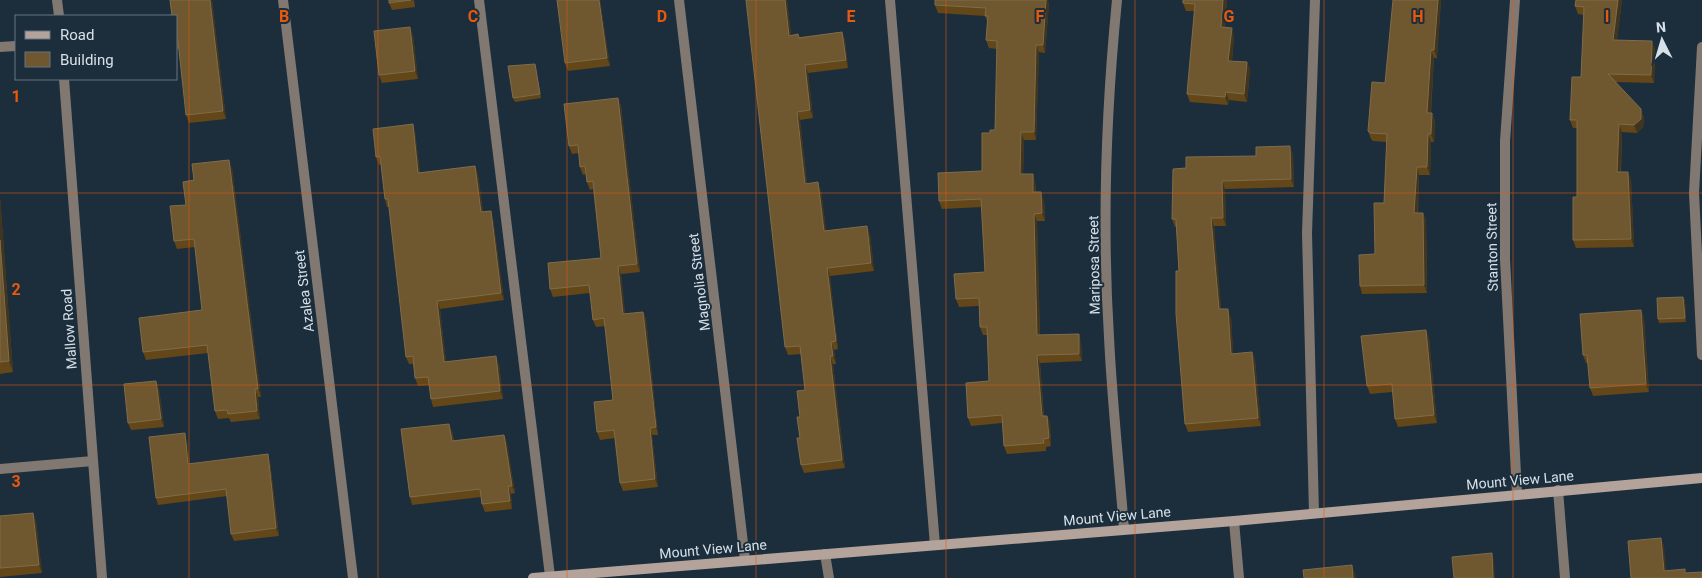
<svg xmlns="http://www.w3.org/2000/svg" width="1702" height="578" font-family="Roboto,sans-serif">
	<rect width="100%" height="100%" fill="#1c2e3c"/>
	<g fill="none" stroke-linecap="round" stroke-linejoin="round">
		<!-- lane -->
		<g stroke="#827872" stroke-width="10">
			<path d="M 479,0 L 550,576"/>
			<path d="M 890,0 L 935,545"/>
			<path d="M 1702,47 L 1694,193 L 1702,355"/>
			<path d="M 0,469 L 93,461"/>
			<path d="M 1314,513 L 1307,233 L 1315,0"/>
		</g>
		<!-- street -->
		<g stroke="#827872" stroke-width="10">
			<path d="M 57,0 L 59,16"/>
			<path d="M 283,0 L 353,578"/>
			<path d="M 679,0 L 745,560"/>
			<path d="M 1117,0 C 1106,111 1102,225 1109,337 C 1112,401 1119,465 1124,529"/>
			<path d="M 1515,0 L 1505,141 L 1505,259 L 1517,494"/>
			<path d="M 0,47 L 16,46"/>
			<path d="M 64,79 L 102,578"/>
			<path d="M 1558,490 L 1565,578"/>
			<path d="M 1234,521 L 1239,578"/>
			<path d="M 825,554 L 829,578"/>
		</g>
		<!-- secondary -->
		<path stroke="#b4a39b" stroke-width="10" d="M 533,578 L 1234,521 L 1702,478"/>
	</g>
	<!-- wall -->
	<g fill="#634719">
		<path d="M 170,0 L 212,0 L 226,119 L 189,123 L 186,115 L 179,49 L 176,50 L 176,16 Z"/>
		<path d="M 414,0 L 415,7 L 392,10 L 389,3 Z"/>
		<path d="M 600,0 L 610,66 L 568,71 L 565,63 Z"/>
		<path d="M 746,0 L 787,0 L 791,35 L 800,37 L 842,32 L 845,40 L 848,68 L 808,73 L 813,118 L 800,120 L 807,183 L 821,190 L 826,231 L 870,234 L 874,271 L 830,276 L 838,349 L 834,350 L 836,364 L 833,364 L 845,468 L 804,473 L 801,465 L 800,417 L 805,390 L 801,354 L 788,355 L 785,347 Z"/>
		<path d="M 1227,0 L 1225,27 L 1234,36 L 1232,61 L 1247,62 L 1250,70 L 1247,102 L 1229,100 L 1228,105 L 1190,102 L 1187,94 L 1195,11 L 1186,11 L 1183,3 Z"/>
		<path d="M 1441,0 L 1437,58 L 1434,58 L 1431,113 L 1432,113 L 1435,121 L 1434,142 L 1431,142 L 1430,175 L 1419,175 L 1418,213 L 1423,213 L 1426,221 L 1427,293 L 1362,294 L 1360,286 L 1375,254 L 1384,203 L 1387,142 L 1373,141 L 1371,139 L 1368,131 L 1385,83 Z"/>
		<path d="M 1576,0 L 1622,0 L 1617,40 L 1655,49 L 1654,83 L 1615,82 L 1644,117 L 1643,127 L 1637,133 L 1622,132 L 1621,172 L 1631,179 L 1634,247 L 1576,248 L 1573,240 L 1577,197 L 1577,128 L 1573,128 L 1570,120 L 1581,77 L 1584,15 L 1578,14 L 1575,6 Z"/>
		<path d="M 1049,3 L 1045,53 L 1039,52 L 1036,140 L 1024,140 L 1023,174 L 1033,174 L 1035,182 L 1036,192 L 1044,200 L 1045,221 L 1037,221 L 1040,335 L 1081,342 L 1082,361 L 1040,363 L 1044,416 L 1047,416 L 1050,423 L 1051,446 L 1046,447 L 1046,451 L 1007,454 L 1004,446 L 1002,423 L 971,426 L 968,418 L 989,381 L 987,335 L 983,335 L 980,327 L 979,306 L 959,307 L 956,299 L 985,272 L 982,207 L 942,209 L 939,201 L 982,171 L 990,133 L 995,130 L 997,49 L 989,48 L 986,40 L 987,21 L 985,16 L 938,13 L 935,5 Z"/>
		<path d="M 413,35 L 418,79 L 382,83 L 379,75 Z"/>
		<path d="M 536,68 L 541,98 L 515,102 L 513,98 Z"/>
		<path d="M 618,98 L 621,106 L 640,272 L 621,274 L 625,314 L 643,312 L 646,319 L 658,435 L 652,435 L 658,487 L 623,491 L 620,483 L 615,438 L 600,440 L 597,432 L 613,400 L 605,326 L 596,327 L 593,320 L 590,293 L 553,297 L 550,289 L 601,258 L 593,189 L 590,190 L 587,182 L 586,174 L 583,175 L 580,167 L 579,153 L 572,154 L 569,146 Z"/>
		<path d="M 415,132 L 420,173 L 475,166 L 478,174 L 483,212 L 493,219 L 504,300 L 440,309 L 446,362 L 499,364 L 503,399 L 433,407 L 431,399 L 429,385 L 418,386 L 415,378 L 413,364 L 409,364 L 406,357 L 389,207 L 387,207 L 385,199 L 381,164 L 379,165 L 376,157 Z"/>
		<path d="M 1293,154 L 1294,187 L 1225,189 L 1226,226 L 1214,226 L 1221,309 L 1231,317 L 1233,354 L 1252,352 L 1255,360 L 1261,426 L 1188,432 L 1185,424 L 1179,271 L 1176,227 L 1175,227 L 1172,219 L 1186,168 L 1256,156 Z"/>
		<path d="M 232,168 L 261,397 L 258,397 L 260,419 L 231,422 L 229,418 L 218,419 L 215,411 L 208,353 L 146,360 L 143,352 L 202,310 L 195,247 L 177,249 L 174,241 L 194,180 Z"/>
		<path d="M 0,197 L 13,372 L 0,374 Z"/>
		<path d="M 1683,297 L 1685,301 L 1686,322 L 1659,323 L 1658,319 Z"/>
		<path d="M 1641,310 L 1644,318 L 1649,392 L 1593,396 L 1590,388 L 1588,363 L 1586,363 L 1583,355 Z"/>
		<path d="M 1429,338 L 1437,423 L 1398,427 L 1395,419 L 1392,392 L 1370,394 L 1367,386 Z"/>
		<path d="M 156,381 L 159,389 L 164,427 L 131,430 L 128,423 Z"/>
		<path d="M 452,431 L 454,441 L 504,435 L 507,443 L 515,493 L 511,494 L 512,509 L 485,512 L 482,504 L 481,497 L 412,505 L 410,497 Z"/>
		<path d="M 187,441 L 190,463 L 270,462 L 279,536 L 234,541 L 231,534 L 227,496 L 158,505 L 156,498 Z"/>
		<path d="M 33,513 L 36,521 L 42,573 L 0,577 L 0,516 Z"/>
	</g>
	<!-- shaded-wall -->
	<g fill="#41361d">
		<path d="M 210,0 L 212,0 L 226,119 L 223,111 Z"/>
		<path d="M 599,0 L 600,0 L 610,66 L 607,58 Z"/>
		<path d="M 785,0 L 787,0 L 792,44 L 789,36 Z"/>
		<path d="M 1046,0 L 1048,0 L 1049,3 L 1045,53 L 1043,45 Z"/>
		<path d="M 1223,0 L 1227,0 L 1224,35 L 1221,27 Z"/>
		<path d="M 1438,0 L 1441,0 L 1437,58 L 1434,50 Z"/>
		<path d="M 1618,0 L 1622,0 L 1616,47 L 1613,40 Z"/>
		<path d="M 410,27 L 413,35 L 418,79 L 415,71 Z"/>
		<path d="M 1232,28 L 1234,36 L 1231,69 L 1228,61 Z"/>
		<path d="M 842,32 L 845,40 L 848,68 L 846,60 Z"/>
		<path d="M 1652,41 L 1655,49 L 1654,83 L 1651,75 Z"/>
		<path d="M 1036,45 L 1039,52 L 1036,140 L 1034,132 Z"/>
		<path d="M 1431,50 L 1434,58 L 1430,121 L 1427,113 Z"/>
		<path d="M 1247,62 L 1250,70 L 1247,102 L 1244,94 Z"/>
		<path d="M 805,65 L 808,73 L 813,118 L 810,110 Z"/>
		<path d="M 1226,92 L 1229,100 L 1228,105 L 1225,97 Z"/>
		<path d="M 618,98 L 621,106 L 640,272 L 637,264 Z"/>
		<path d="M 1641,109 L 1644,117 L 1643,127 L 1637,133 L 1634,125 Z"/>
		<path d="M 797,112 L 800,120 L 808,192 L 805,184 Z"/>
		<path d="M 1432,113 L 1435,121 L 1434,142 L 1431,134 Z"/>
		<path d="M 413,124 L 415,132 L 421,181 L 418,173 Z"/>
		<path d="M 1619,124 L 1622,132 L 1620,180 L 1617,172 Z"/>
		<path d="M 1021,132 L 1024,140 L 1023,182 L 1020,174 Z"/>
		<path d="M 1428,134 L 1431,142 L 1430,175 L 1427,167 Z"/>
		<path d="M 1290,146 L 1293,154 L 1294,187 L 1291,179 Z"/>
		<path d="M 229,160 L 232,168 L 261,397 L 258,389 Z"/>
		<path d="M 475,166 L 478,174 L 484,220 L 481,212 Z"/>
		<path d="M 1417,167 L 1419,175 L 1417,221 L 1414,213 Z"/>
		<path d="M 1628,172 L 1631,179 L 1634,247 L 1631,239 Z"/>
		<path d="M 1033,174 L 1035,182 L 1036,200 L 1033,192 Z"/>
		<path d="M 1222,181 L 1225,189 L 1226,226 L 1223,218 Z"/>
		<path d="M 818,182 L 821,190 L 827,239 L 824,231 Z"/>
		<path d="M 1041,192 L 1044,200 L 1045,221 L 1042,213 Z"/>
		<path d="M 0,197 L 13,372 L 9,361 L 0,240 Z"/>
		<path d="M 491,211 L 493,219 L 504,300 L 501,293 Z"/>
		<path d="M 1423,213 L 1426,221 L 1427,293 L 1424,285 Z"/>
		<path d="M 1034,214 L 1037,221 L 1040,343 L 1037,335 Z"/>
		<path d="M 1211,218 L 1214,226 L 1222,317 L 1219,309 Z"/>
		<path d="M 867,226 L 870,234 L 874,271 L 871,263 Z"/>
		<path d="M 618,266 L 621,274 L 626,322 L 623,314 Z"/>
		<path d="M 827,268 L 830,276 L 838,349 L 836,341 Z"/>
		<path d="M 1683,297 L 1685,301 L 1686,322 L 1685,318 Z"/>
		<path d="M 437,301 L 440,309 L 447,370 L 444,362 Z"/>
		<path d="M 1228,309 L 1231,317 L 1234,362 L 1231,354 Z"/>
		<path d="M 1641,310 L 1644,318 L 1649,392 L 1646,384 Z"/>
		<path d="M 643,312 L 646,319 L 658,435 L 656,427 Z"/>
		<path d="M 1426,330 L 1429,338 L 1437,423 L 1434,415 Z"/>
		<path d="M 1079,334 L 1081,342 L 1082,361 L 1079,354 Z"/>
		<path d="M 831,342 L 834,350 L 836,364 L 833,356 Z"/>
		<path d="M 1252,352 L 1255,360 L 1261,426 L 1258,418 Z"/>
		<path d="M 1037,355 L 1040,363 L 1044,423 L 1042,416 Z"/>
		<path d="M 496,356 L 499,364 L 503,399 L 500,391 Z"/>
		<path d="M 830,356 L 833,364 L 845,468 L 842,460 Z"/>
		<path d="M 156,381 L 159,389 L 164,427 L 161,419 Z"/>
		<path d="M 255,389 L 258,397 L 260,419 L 257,411 Z"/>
		<path d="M 1047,416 L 1050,423 L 1051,446 L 1049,438 Z"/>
		<path d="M 449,424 L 452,431 L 454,449 L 452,441 Z"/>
		<path d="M 650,428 L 652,435 L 658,487 L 655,479 Z"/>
		<path d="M 185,433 L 187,441 L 191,471 L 188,464 Z"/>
		<path d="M 504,435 L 507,443 L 515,493 L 512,486 Z"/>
		<path d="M 268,454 L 270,462 L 279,536 L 276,528 Z"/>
		<path d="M 508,486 L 511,494 L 512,509 L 510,501 Z"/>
		<path d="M 33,513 L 36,521 L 42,573 L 39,565 Z"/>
		<path d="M 1661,538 L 1664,546 L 1667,578 L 1664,571 Z"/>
		<path d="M 1492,553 L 1494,561 L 1495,578 L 1493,578 Z"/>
		<path d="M 1352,565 L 1355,573 L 1356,578 L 1353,578 Z"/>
	</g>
	<!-- building -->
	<g fill="#6f572f" stroke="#7f6c4c">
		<path d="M 170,0 L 210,0 L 223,111 L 186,115 L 178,41 L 176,41 L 176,16 L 172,16 Z"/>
		<path d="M 389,0 L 411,0 L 389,3 Z"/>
		<path d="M 557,0 L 599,0 L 607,58 L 565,63 Z"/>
		<path d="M 746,0 L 785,0 L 789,36 L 798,34 L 799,38 L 842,32 L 846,60 L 805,65 L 810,110 L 797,112 L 805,184 L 818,182 L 824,231 L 867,226 L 871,263 L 827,268 L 836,341 L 831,342 L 833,356 L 830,356 L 842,460 L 801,465 L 797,438 L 800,438 L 797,417 L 800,417 L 797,391 L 805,390 L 800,346 L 785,347 Z"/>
		<path d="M 935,0 L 1046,0 L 1043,45 L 1036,45 L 1034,132 L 1021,132 L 1020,174 L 1033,174 L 1033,192 L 1041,192 L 1042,213 L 1034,214 L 1037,335 L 1079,334 L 1079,354 L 1037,355 L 1042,416 L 1047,416 L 1049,438 L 1043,439 L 1044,443 L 1004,446 L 1002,415 L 968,418 L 966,383 L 989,381 L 987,327 L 980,327 L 979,298 L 956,299 L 954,274 L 985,272 L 981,199 L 939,201 L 938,173 L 982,171 L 982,133 L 990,133 L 990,130 L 995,130 L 997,41 L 986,40 L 988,16 L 985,16 L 986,8 L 935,5 Z"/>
		<path d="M 1183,0 L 1223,0 L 1221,27 L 1232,28 L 1228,61 L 1247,62 L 1244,94 L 1226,92 L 1225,97 L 1187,94 L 1195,4 L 1183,3 Z"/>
		<path d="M 1393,0 L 1438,0 L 1434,50 L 1431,50 L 1427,113 L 1432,113 L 1431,134 L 1428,134 L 1427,167 L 1417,167 L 1414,213 L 1423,213 L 1424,285 L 1360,286 L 1359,255 L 1375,254 L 1374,203 L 1384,203 L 1387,134 L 1370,133 L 1368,131 L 1372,82 L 1385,83 Z"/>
		<path d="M 1576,0 L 1618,0 L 1613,40 L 1652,41 L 1651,75 L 1608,74 L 1641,109 L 1641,119 L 1634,125 L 1619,124 L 1617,172 L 1628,172 L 1631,239 L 1573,240 L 1573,197 L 1577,197 L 1577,120 L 1570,120 L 1572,77 L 1581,77 L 1584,7 L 1575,6 Z"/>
		<path d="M 410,27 L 415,71 L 379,75 L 374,31 Z"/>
		<path d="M 535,64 L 540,94 L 513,98 L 508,66 Z"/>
		<path d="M 618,98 L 637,264 L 618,266 L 623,314 L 643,312 L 656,427 L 650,428 L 655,479 L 620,483 L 614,430 L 597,432 L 594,402 L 613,400 L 604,318 L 593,320 L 589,285 L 550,289 L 548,263 L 601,258 L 593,181 L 587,182 L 585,166 L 580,167 L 578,145 L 569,146 L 564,104 Z"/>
		<path d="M 413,124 L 418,173 L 475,166 L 481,212 L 491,211 L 501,293 L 437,301 L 444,362 L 496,356 L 500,391 L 431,399 L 428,377 L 415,378 L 413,356 L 406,357 L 388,199 L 385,199 L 380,156 L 376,157 L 373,129 Z"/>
		<path d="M 1290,146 L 1291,179 L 1222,181 L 1223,218 L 1211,218 L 1219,309 L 1228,309 L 1231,354 L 1252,352 L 1258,418 L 1185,424 L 1176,314 L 1176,271 L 1179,271 L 1176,219 L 1172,219 L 1173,169 L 1186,168 L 1186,157 L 1256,156 L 1256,147 Z"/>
		<path d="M 229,160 L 258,389 L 255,389 L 257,411 L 228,414 L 227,410 L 215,411 L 207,345 L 143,352 L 139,318 L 202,310 L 194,239 L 174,241 L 170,206 L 186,205 L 183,182 L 194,180 L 192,164 Z"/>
		<path d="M 0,240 L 9,361 L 0,362 Z"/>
		<path d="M 1683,297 L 1685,318 L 1658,319 L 1657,298 Z"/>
		<path d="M 1641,310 L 1646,384 L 1590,388 L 1587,355 L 1583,355 L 1580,314 Z"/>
		<path d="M 1426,330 L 1434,415 L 1395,419 L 1392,384 L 1367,386 L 1361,336 Z"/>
		<path d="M 156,381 L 161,419 L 128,423 L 124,384 Z"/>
		<path d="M 449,424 L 452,441 L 504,435 L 512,486 L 508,486 L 510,501 L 482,504 L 480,489 L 410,497 L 401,429 Z"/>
		<path d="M 185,433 L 188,464 L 268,454 L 276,528 L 231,534 L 226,489 L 156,498 L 149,437 Z"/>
		<path d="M 33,513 L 39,565 L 0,568 L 0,516 Z"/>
		<path d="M 1661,538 L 1664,571 L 1685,569 L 1685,573 L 1702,572 L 1702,578 L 1631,578 L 1628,541 Z"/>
		<path d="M 1492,553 L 1493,578 L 1454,578 L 1452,557 Z"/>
		<path d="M 1352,565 L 1353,578 L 1304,578 L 1303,570 Z"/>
	</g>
	<!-- grid -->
	<path fill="none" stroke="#e8590c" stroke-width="1" stroke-opacity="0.55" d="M 189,0 L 189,578M 378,0 L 378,578M 567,0 L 567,578M 756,0 L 756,578M 946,0 L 946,578M 1135,0 L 1135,578M 1324,0 L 1324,578M 1513,0 L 1513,578M 0,193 L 1702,193M 0,385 L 1702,385"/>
	<g text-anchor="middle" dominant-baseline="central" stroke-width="4" stroke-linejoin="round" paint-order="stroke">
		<!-- street labels -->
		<g font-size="14" fill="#d5e0e9" stroke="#1c2e3c">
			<text transform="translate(1492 247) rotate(-91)">Stanton Street</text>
			<text transform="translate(1094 265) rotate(-91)">Mariposa Street</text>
			<text transform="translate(699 282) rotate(-97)">Magnolia Street</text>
			<text transform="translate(304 291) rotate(-97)">Azalea Street</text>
			<text transform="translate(69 329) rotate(-94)">Mallow Road</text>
			<text transform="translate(1520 480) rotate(-5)">Mount View Lane</text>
			<text transform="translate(1117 516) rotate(-5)">Mount View Lane</text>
			<text transform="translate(713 549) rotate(-5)">Mount View Lane</text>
		</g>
	</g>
	<g font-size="16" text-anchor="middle" font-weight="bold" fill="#e8590c" stroke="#1c2e3c" stroke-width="4" stroke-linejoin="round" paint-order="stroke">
		<text x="284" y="22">B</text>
		<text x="473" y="22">C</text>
		<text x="662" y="22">D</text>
		<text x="851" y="22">E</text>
		<text x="1040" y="22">F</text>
		<text x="1229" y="22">G</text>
		<text x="1418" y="22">H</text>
		<text x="1607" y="22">I</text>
		<text x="16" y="102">1</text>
		<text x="16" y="295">2</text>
		<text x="16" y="487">3</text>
	</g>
	<!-- legend -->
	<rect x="15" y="15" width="162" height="65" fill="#1c2e3c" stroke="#667581"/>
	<rect x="25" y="31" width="25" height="8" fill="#b4a39b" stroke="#667581"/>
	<text x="60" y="40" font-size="15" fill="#d5e0e9">Road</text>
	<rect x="25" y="52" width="25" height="15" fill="#6f572f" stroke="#667581"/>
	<text x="60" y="65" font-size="15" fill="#d5e0e9">Building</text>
	<!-- north arrow -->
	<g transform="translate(1662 40) rotate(355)" stroke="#1c2e3c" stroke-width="4" paint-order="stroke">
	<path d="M0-4L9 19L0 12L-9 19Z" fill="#d5e0e9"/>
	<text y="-8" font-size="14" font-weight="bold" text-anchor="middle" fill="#d5e0e9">N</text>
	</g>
</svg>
